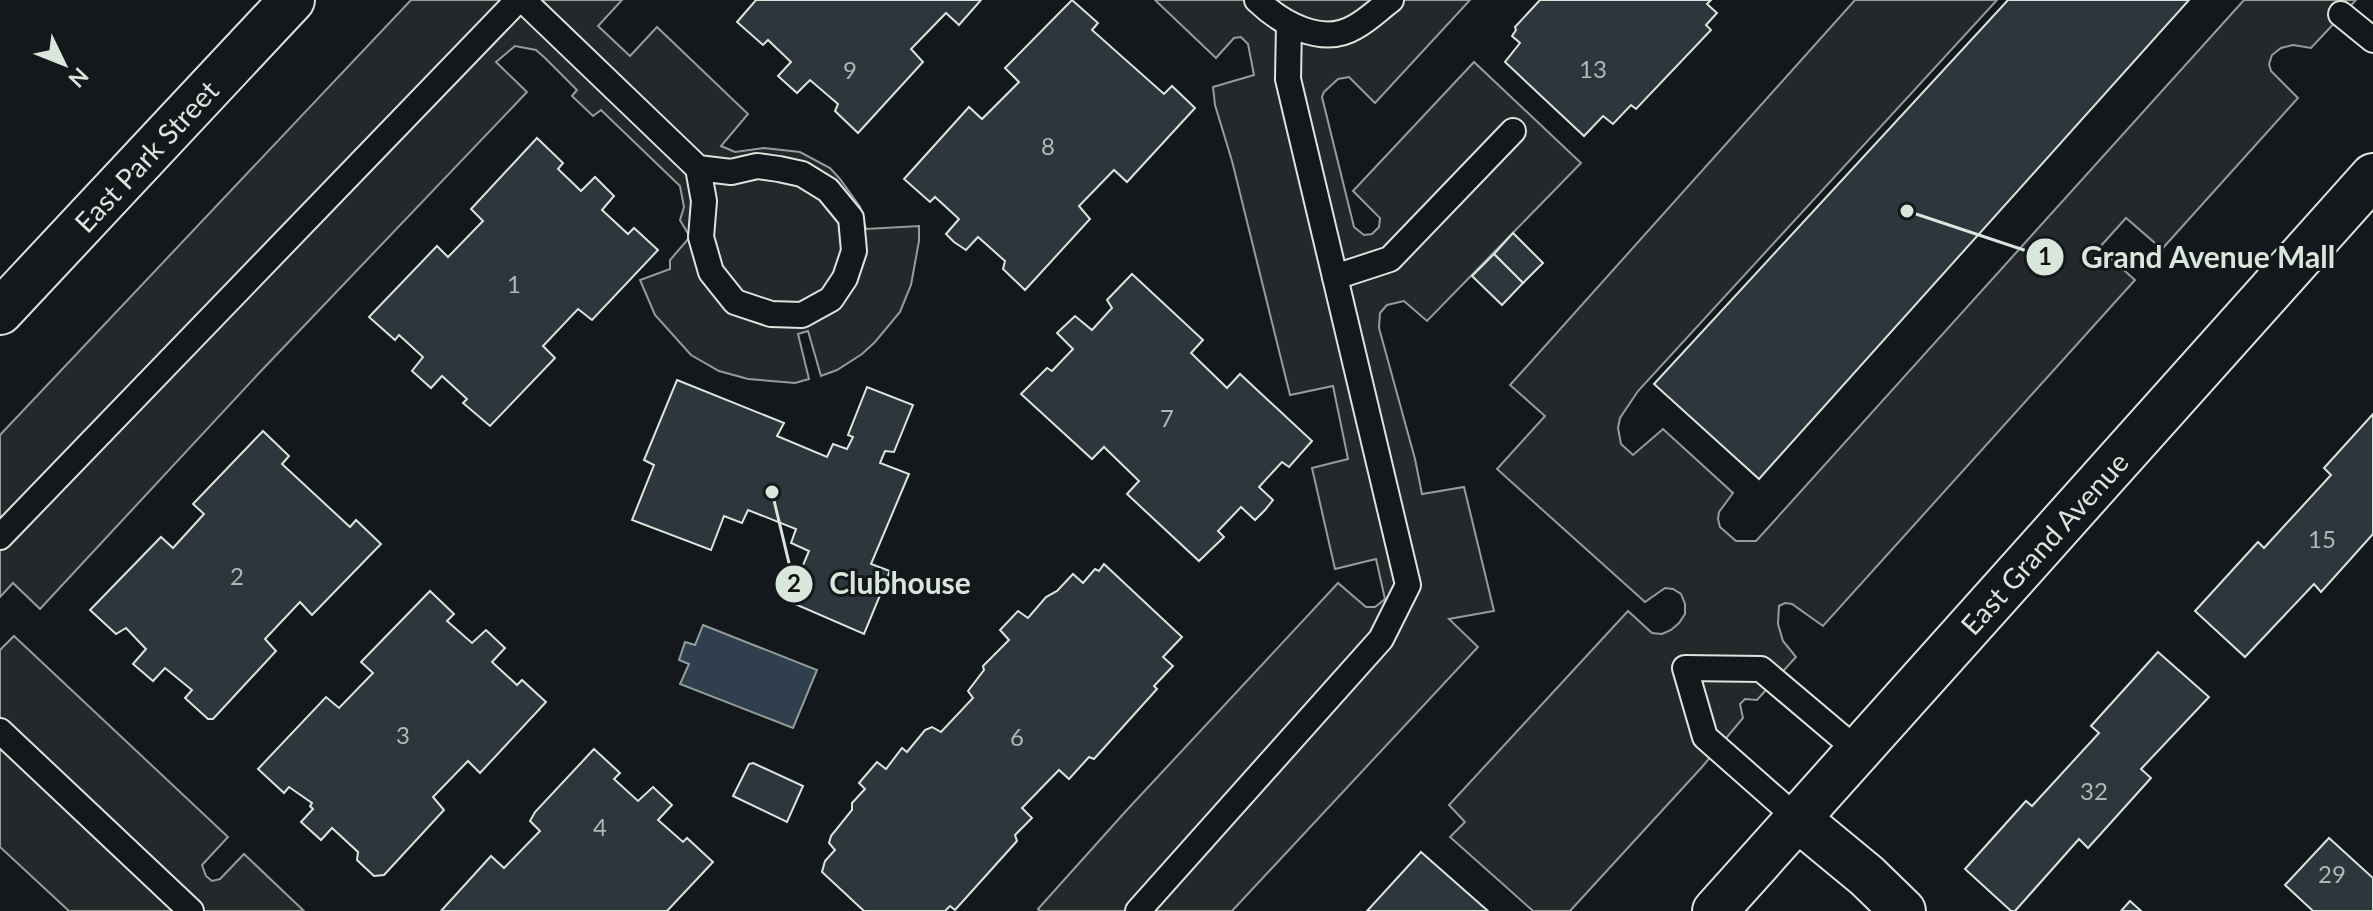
<svg xmlns="http://www.w3.org/2000/svg" width="2373" height="911" font-family="Lato,sans-serif">
	<rect width="100%" height="100%" fill="#14181c"/>
	<!-- parking -->
	<g fill="#24282b" stroke="#939e99" stroke-width="2">
		<path d="M 411,0 L 622,0 L 598,26 L 630,56 L 657,27 L 748,114 L 721,146 L 735,152 L 764,148 L 800,152 L 830,168 L 840,179 L 860,207 L 866,229 L 919,226 L 919,241 L 911,285 L 900,312 L 875,342 L 862,354 L 837,370 L 821,376 L 808,331 L 798,334 L 809,379 L 795,383 L 748,379 L 719,371 L 691,355 L 655,315 L 640,280 L 670,269 L 670,260 L 690,237 L 680,220 L 684,207 L 680,186 L 601,110 L 593,116 L 572,96 L 577,90 L 545,58 L 536,50 L 515,46 L 496,62 L 527,92 L 261,371 L 40,609 L 13,583 L 0,597 L 0,435 Z"/>
		<path d="M 1155,0 L 1470,0 L 1375,103 L 1349,77 L 1338,79 L 1324,92 L 1322,97 L 1354,227 L 1364,235 L 1372,234 L 1379,227 L 1380,218 L 1353,191 L 1474,62 L 1581,163 L 1427,321 L 1404,301 L 1387,305 L 1380,313 L 1379,328 L 1415,459 L 1422,494 L 1464,487 L 1494,611 L 1449,619 L 1478,647 L 1232,911 L 1040,911 L 1038,909 L 1125,812 L 1338,583 L 1366,607 L 1375,607 L 1385,599 L 1376,559 L 1335,569 L 1312,468 L 1348,459 L 1333,386 L 1290,395 L 1232,161 L 1215,105 L 1213,87 L 1254,75 L 1248,44 L 1241,37 L 1234,38 L 1216,58 Z"/>
		<path d="M 1855,0 L 1997,0 L 1638,391 L 1620,418 L 1618,428 L 1621,444 L 1633,455 L 1663,429 L 1733,493 L 1719,512 L 1718,519 L 1720,527 L 1736,541 L 1756,541 L 2244,0 L 2356,0 L 2311,48 L 2293,45 L 2281,48 L 2272,55 L 2269,64 L 2271,71 L 2298,98 L 2162,249 L 2126,218 L 2099,248 L 2135,280 L 1823,626 L 1792,604 L 1785,603 L 1779,606 L 1778,624 L 1783,641 L 1796,657 L 1757,700 L 1745,699 L 1740,704 L 1743,718 L 1702,767 L 1570,911 L 1533,911 L 1450,837 L 1465,822 L 1449,805 L 1628,611 L 1652,633 L 1662,634 L 1671,630 L 1679,623 L 1685,614 L 1685,604 L 1681,594 L 1673,589 L 1665,588 L 1645,602 L 1497,469 L 1545,416 L 1510,385 Z"/>
		<path d="M 14,636 L 228,837 L 202,865 L 206,876 L 212,881 L 220,879 L 244,854 L 304,911 L 69,911 L 0,847 L 0,650 Z"/>
	</g>
	<!-- water -->
	<path fill="#2f3f4d" stroke="#939e99" stroke-width="2" d="M 703,625 L 817,670 L 793,728 L 680,684 L 689,664 L 679,660 L 685,642 L 695,645 Z"/>
	<!-- building -->
	<g fill="#2c363c" stroke="#d8e6dc" stroke-width="2">
		<path d="M 756,0 L 981,0 L 959,25 L 946,13 L 911,49 L 923,62 L 858,133 L 835,111 L 838,104 L 810,80 L 797,93 L 778,76 L 791,62 L 768,40 L 763,45 L 737,22 Z"/>
		<path d="M 1072,0 L 1098,23 L 1092,30 L 1164,94 L 1172,86 L 1195,108 L 1127,182 L 1114,170 L 1079,206 L 1090,219 L 1025,290 L 1003,269 L 1005,261 L 978,237 L 966,250 L 954,242 L 946,234 L 959,219 L 935,197 L 930,202 L 904,179 L 969,107 L 982,119 L 1019,82 L 1005,68 Z"/>
		<path d="M 1540,0 L 1711,0 L 1707,4 L 1717,13 L 1706,25 L 1711,30 L 1636,109 L 1631,105 L 1613,124 L 1603,116 L 1584,136 L 1505,62 L 1520,43 L 1512,36 L 1516,30 L 1515,27 Z"/>
		<path d="M 2008,0 L 2189,0 L 1759,479 L 1654,384 Z"/>
		<path d="M 537,138 L 563,163 L 558,169 L 581,191 L 595,177 L 614,196 L 602,210 L 628,234 L 634,228 L 658,250 L 592,320 L 578,309 L 543,346 L 555,358 L 490,426 L 463,403 L 467,399 L 442,376 L 431,388 L 412,371 L 423,357 L 399,335 L 395,340 L 369,317 L 437,246 L 448,257 L 483,221 L 471,209 Z"/>
		<path d="M 1513,233 L 1543,263 L 1523,283 L 1494,254 Z"/>
		<path d="M 1494,254 L 1523,283 L 1502,305 L 1472,276 Z"/>
		<path d="M 1132,274 L 1203,340 L 1191,353 L 1227,388 L 1240,374 L 1312,441 L 1289,467 L 1282,462 L 1259,487 L 1273,500 L 1265,510 L 1255,520 L 1241,507 L 1218,531 L 1224,537 L 1199,561 L 1127,494 L 1139,481 L 1104,447 L 1092,459 L 1021,394 L 1047,368 L 1052,371 L 1073,349 L 1057,333 L 1075,316 L 1092,330 L 1112,308 L 1107,300 Z"/>
		<path d="M 677,380 L 784,423 L 777,436 L 827,457 L 833,444 L 847,449 L 853,437 L 848,435 L 867,387 L 913,405 L 894,452 L 885,451 L 880,463 L 909,474 L 871,564 L 890,571 L 864,634 L 788,601 L 809,551 L 791,543 L 796,529 L 748,510 L 742,523 L 724,516 L 711,550 L 632,520 L 654,465 L 644,460 Z"/>
		<path d="M 2373,414 L 2373,534 L 2321,592 L 2314,584 L 2245,657 L 2195,611 L 2258,542 L 2264,548 L 2331,475 L 2324,468 Z"/>
		<path d="M 263,431 L 289,456 L 282,464 L 350,527 L 356,520 L 381,544 L 312,615 L 300,602 L 265,639 L 276,651 L 213,719 L 208,719 L 185,698 L 192,690 L 165,668 L 153,681 L 133,664 L 146,649 L 126,628 L 116,634 L 90,610 L 161,537 L 173,548 L 204,514 L 193,504 Z"/>
		<path d="M 1104,564 L 1182,637 L 1163,657 L 1173,666 L 1154,686 L 1157,689 L 1094,759 L 1089,757 L 1069,779 L 1059,770 L 1022,808 L 1032,818 L 1015,835 L 1017,841 L 955,910 L 950,906 L 945,911 L 864,911 L 822,872 L 825,861 L 835,850 L 829,843 L 831,836 L 852,810 L 852,803 L 865,789 L 859,783 L 877,762 L 886,769 L 902,748 L 907,752 L 925,730 L 932,727 L 941,732 L 973,698 L 968,691 L 984,670 L 983,666 L 1009,640 L 1000,630 L 1018,611 L 1028,618 L 1046,597 L 1057,591 L 1073,574 L 1083,583 L 1095,569 L 1099,571 Z"/>
		<path d="M 430,591 L 454,614 L 447,621 L 472,643 L 486,630 L 505,648 L 492,662 L 517,685 L 522,680 L 546,702 L 480,773 L 468,761 L 433,797 L 444,810 L 384,875 L 374,876 L 357,860 L 358,852 L 332,828 L 321,840 L 301,822 L 313,809 L 310,806 L 312,803 L 289,787 L 284,793 L 258,769 L 326,697 L 339,708 L 373,673 L 361,662 Z"/>
		<path d="M 2158,652 L 2209,697 L 2141,769 L 2151,778 L 2088,848 L 2079,839 L 2015,911 L 2011,911 L 1965,869 L 2026,801 L 2032,806 L 2099,733 L 2091,726 Z"/>
		<path d="M 594,749 L 620,773 L 614,779 L 638,801 L 653,787 L 672,805 L 658,820 L 683,842 L 687,838 L 713,862 L 667,911 L 441,911 L 491,856 L 504,868 L 540,831 L 530,821 L 535,812 Z"/>
		<path d="M 753,763 L 803,786 L 787,822 L 733,796 L 749,764 Z"/>
		<path d="M 2329,838 L 2373,878 L 2373,911 L 2313,911 L 2285,885 Z"/>
		<path d="M 1421,852 L 1488,911 L 1367,911 Z"/>
		<path d="M 2130,901 L 2141,911 L 2121,911 Z"/>
	</g>
	<g fill="none" stroke-linecap="round" stroke-linejoin="round">
		<!-- service casing -->
		<g stroke="#d8e6dc" stroke-width="28">
			<g id="service">
				<path d="M 523,0 L 698,168 L 704,201 L 701,237 L 711,272 L 735,302 L 771,314 L 802,315 L 831,299 L 845,278 L 854,251 L 851,218 L 828,190 L 802,174 L 779,169 L 757,166 L 731,172 L 698,168"/>
				<path d="M 1257,0 C 1281,23 1322,47 1355,27 C 1368,20 1379,9 1391,0"/>
				<path d="M 2341,14 L 2373,40"/>
				<path d="M 1335,277 L 1390,259 L 1513,131"/>
				<path d="M 0,537 L 518,0"/>
				<path d="M 0,731 L 191,911"/>
				<path d="M 1798,819 L 1705,737 L 1685,668 L 1761,669 L 1858,751"/>
				<path d="M 1138,911 L 1381,639 L 1408,585 L 1288,79 L 1289,24"/>
			</g>
		</g>
		<!-- minor casing -->
		<g stroke="#d8e6dc" stroke-width="48">
			<g id="minor">
				<path d="M 0,312 L 292,0"/>
				<path d="M 1798,819 L 1867,876 L 1903,911"/>
			</g>
		</g>
		<!-- tertiary casing -->
		<g stroke="#d8e6dc" stroke-width="48">
			<path id="tertiary" d="M 1715,911 L 2373,176"/>
		</g>
		<!-- service -->
		<use href="#service" stroke="#14181c" stroke-width="24"/>
		<!-- minor -->
		<use href="#minor" stroke="#14181c" stroke-width="44"/>
		<!-- tertiary -->
		<use href="#tertiary" stroke="#14181c" stroke-width="44"/>
	</g>
	<g text-anchor="middle" dominant-baseline="central" stroke-width="6" stroke-linejoin="round" paint-order="stroke">
		<!-- number labels -->
		<g font-size="24" fill="#adbab4">
			<text x="1593" y="68">13</text>
			<text x="850" y="69">9</text>
			<text x="1048" y="145">8</text>
			<text x="514" y="283">1</text>
			<text x="1167" y="417">7</text>
			<text x="2322" y="538">15</text>
			<text x="237" y="575">2</text>
			<text x="403" y="734">3</text>
			<text x="1017" y="736">6</text>
			<text x="2094" y="790">32</text>
			<text x="600" y="826">4</text>
			<text x="2332" y="873">29</text>
		</g>
		<!-- street labels -->
		<g font-size="28" fill="#d8e6dc" stroke="#14181c">
			<text transform="translate(146 156) rotate(-47)">East Park Street</text>
			<text transform="translate(2044 543) rotate(-48)">East Grand Avenue</text>
		</g>
	</g>
	<!-- callouts -->
	<path fill="none" stroke="#d8e6dc" stroke-width="3" d="M1907 211L2045 257M772 492L794 584"/>
	<g fill="#d8e6dc" stroke="#14181c" stroke-width="3">
		<circle cx="1907" cy="211" r="8"/>
		<circle cx="772" cy="492" r="8"/>
		<circle cx="2045" cy="257" r="20"/>
		<circle cx="794" cy="584" r="20"/>
	</g>
	<g font-size="24" text-anchor="middle" font-weight="bold" fill="#111">
		<text x="2045" y="265">1</text>
		<text x="794" y="592">2</text>
	</g>
	<g font-size="30" text-anchor="middle" font-weight="bold" fill="#d8e6dc" stroke="#14181c" stroke-width="6" stroke-linejoin="round" paint-order="stroke">
		<text x="2208" y="268">Grand Avenue Mall</text>
		<text x="900" y="594">Clubhouse</text>
	</g>
	<!-- north arrow -->
	<g transform="translate(64 64) rotate(133)" stroke="#14181c" stroke-width="6" paint-order="stroke">
	<path d="M0-6L14 30L0 20L-14 30Z" fill="#d8e6dc"/>
	<text y="-12" font-size="22" font-weight="bold" text-anchor="middle" fill="#d8e6dc">N</text>
	</g>
</svg>
